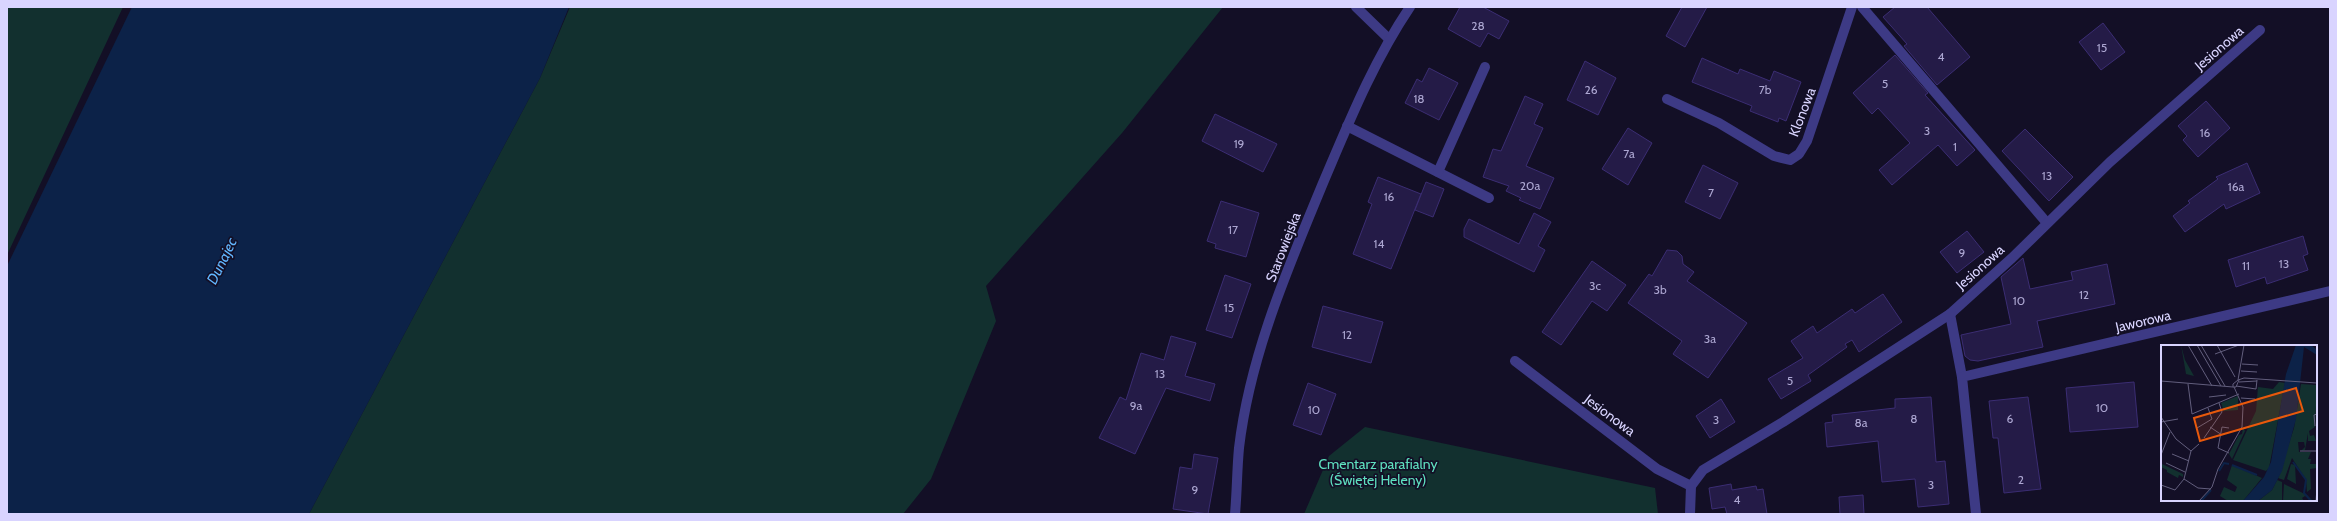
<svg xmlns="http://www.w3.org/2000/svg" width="2337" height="521" font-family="Cabin,sans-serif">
	<rect width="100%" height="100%" fill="#130f26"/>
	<!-- green -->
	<g fill="#12302f">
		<path d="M 7,7 L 123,7 L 7,255 Z"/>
		<path d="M 570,7 L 1223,7 L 1122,133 L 986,286 L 996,321 L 931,479 L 903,514 L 309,514 L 540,78 Z"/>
		<path d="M 1365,427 L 1655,488 L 1658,514 L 1304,514 L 1329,456 Z"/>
	</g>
	<!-- water -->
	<path fill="#0c2248" d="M 132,7 L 569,7 L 540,78 L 309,514 L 7,514 L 7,266 Z"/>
	<!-- building -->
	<g fill="#241b47" stroke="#3b2d73">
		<path d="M 1460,7 L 1483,7 L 1509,21 L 1499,39 L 1488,33 L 1480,47 L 1448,29 Z"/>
		<path d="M 1682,7 L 1707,7 L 1685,47 L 1666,36 Z"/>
		<path d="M 1895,7 L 1927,7 L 1970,57 L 1937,85 L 1904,46 L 1907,44 L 1883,17 Z"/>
		<path d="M 2103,23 L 2125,52 L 2101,70 L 2079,42 Z"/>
		<path d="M 1895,55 L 1928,93 L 1925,95 L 1975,150 L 1957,166 L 1938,145 L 1892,185 L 1879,170 L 1910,143 L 1878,108 L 1872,114 L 1853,93 Z"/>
		<path d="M 1702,58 L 1738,74 L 1740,69 L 1770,81 L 1774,71 L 1801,82 L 1786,121 L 1779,118 L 1778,122 L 1750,111 L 1752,106 L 1692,82 Z"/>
		<path d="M 1585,61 L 1616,78 L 1598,115 L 1567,100 Z"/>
		<path d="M 1429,68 L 1458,83 L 1439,120 L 1405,103 L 1417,79 L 1422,82 Z"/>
		<path d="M 1525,96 L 1543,104 L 1534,124 L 1543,128 L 1526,166 L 1554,178 L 1540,209 L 1519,200 L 1521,198 L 1506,191 L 1509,186 L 1483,177 L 1493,149 L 1501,151 Z"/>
		<path d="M 2206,101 L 2230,128 L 2198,157 L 2183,140 L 2187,136 L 2178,126 Z"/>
		<path d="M 1215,114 L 1277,144 L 1263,172 L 1202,141 Z"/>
		<path d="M 1628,128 L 1652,143 L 1628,185 L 1602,169 Z"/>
		<path d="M 2025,129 L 2073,177 L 2049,201 L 2002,151 Z"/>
		<path d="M 2247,163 L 2260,193 L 2226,209 L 2224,204 L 2185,232 L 2173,216 L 2190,203 L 2188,201 L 2218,179 L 2216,177 Z"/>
		<path d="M 1703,165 L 1738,183 L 1720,219 L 1685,202 Z"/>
		<path d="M 1378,177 L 1421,194 L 1391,269 L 1353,254 L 1372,204 L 1368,202 Z"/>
		<path d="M 1426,182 L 1444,189 L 1433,217 L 1415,210 Z"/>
		<path d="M 1221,201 L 1259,213 L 1246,257 L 1215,248 L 1216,244 L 1207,241 Z"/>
		<path d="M 1534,213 L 1551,222 L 1538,246 L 1545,250 L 1534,272 L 1464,237 L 1464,229 L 1469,219 L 1519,244 Z"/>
		<path d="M 1967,231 L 1984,252 L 1957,273 L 1940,252 Z"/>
		<path d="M 2303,236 L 2308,254 L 2303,256 L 2308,270 L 2267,284 L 2265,277 L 2236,287 L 2228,260 Z"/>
		<path d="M 1667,250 L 1677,251 L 1682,256 L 1683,264 L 1694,272 L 1687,281 L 1747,323 L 1708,378 L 1673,354 L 1682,341 L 1628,303 L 1649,274 L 1652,276 Z"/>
		<path d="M 2023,258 L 2030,289 L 2073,280 L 2071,272 L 2107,264 L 2115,304 L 2037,321 L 2043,347 L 1978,361 L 1970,360 L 1965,356 L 1961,335 L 2011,324 L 2001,277 Z"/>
		<path d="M 1592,261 L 1626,285 L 1607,311 L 1592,301 L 1561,345 L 1542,332 Z"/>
		<path d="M 1225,275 L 1251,284 L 1232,338 L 1206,330 Z"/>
		<path d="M 1883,294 L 1902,322 L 1859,352 L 1852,340 L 1845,344 L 1847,347 L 1808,375 L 1811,381 L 1781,399 L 1768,379 L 1803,358 L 1791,341 L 1813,326 L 1817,333 L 1852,309 L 1855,313 Z"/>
		<path d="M 1323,306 L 1383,322 L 1371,363 L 1312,347 Z"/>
		<path d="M 1171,336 L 1196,343 L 1185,376 L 1215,384 L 1210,401 L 1166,388 L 1135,454 L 1099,438 L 1120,397 L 1126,400 L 1141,353 L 1164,360 Z"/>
		<path d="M 2134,382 L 2138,427 L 2070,432 L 2066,388 Z"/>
		<path d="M 1308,383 L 1336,394 L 1321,435 L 1293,425 Z"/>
		<path d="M 1931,397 L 1936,462 L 1945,461 L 1949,504 L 1918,507 L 1915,479 L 1882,482 L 1878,441 L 1827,447 L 1825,423 L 1833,422 L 1832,415 L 1895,408 L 1895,399 Z"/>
		<path d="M 2028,397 L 2041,489 L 2004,493 L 1998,438 L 1993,438 L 1989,401 Z"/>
		<path d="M 1721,399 L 1735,422 L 1710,438 L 1696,416 Z"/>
		<path d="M 1194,454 L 1218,458 L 1208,514 L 1173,509 L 1180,467 L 1192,469 Z"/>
		<path d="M 1731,484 L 1732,490 L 1756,486 L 1757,490 L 1763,489 L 1767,514 L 1727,514 L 1725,507 L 1712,509 L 1709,488 Z"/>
		<path d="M 1863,495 L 1864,514 L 1840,514 L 1839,497 Z"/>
	</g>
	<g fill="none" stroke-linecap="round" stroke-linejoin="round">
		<!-- minor -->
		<g stroke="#3d3a85" stroke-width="10">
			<path d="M 1356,7 L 1389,39"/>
			<path d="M 1862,7 L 2047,223"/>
			<path d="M 1667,99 L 1719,123 L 1774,156 L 1790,160 L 1799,154 L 1807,141 L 1852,7"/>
			<path d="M 1347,126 L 1489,198"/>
			<path d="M 1438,172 L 1485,67"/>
			<path d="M 1950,314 L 1962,377"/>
			<path d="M 1515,361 L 1657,469 L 1691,486"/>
			<path d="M 1235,514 C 1237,492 1237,469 1239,448 C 1250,355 1288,268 1323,183 C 1349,122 1373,62 1410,7"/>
			<path d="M 1690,514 L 1691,486 L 1703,470 L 1783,422 L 1950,314 L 2012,258 L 2110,162 L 2260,30"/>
			<path d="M 1976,514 L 1962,377 L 2330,291"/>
		</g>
	</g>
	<g text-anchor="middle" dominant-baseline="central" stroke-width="3.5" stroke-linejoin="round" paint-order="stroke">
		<!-- number labels -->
		<g font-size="12" fill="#aca6d1">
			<text x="1478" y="25">28</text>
			<text x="2102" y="47">15</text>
			<text x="1941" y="56">4</text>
			<text x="1885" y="83">5</text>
			<text x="1591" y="89">26</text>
			<text x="1765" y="89">7b</text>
			<text x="1419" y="98">18</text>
			<text x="1927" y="130">3</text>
			<text x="2205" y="132">16</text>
			<text x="1239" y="143">19</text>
			<text x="1955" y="146">1</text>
			<text x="1629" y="153">7a</text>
			<text x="2047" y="175">13</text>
			<text x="1530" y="185">20a</text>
			<text x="2236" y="186">16a</text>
			<text x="1711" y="192">7</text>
			<text x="1389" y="196">16</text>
			<text x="1233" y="229">17</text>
			<text x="1379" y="243">14</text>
			<text x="1962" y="252">9</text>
			<text x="2284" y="263">13</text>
			<text x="2246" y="265">11</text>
			<text x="1595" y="285">3c</text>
			<text x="1660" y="289">3b</text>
			<text x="2084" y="294">12</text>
			<text x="2019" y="300">10</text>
			<text x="1229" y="307">15</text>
			<text x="1347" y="334">12</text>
			<text x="1710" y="338">3a</text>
			<text x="1160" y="373">13</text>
			<text x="1790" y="380">5</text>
			<text x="1136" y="405">9a</text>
			<text x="2102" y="407">10</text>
			<text x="1314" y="409">10</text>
			<text x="1914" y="418">8</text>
			<text x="2010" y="418">6</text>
			<text x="1716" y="419">3</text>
			<text x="1861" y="422">8a</text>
			<text x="2021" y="479">2</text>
			<text x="1931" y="484">3</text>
			<text x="1195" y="489">9</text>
			<text x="1737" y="499">4</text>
		</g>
		<!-- street labels -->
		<g font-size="14" fill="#d9d4ff" stroke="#130f26">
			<text transform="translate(2219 48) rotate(-41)">Jesionowa</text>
			<text transform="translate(1802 112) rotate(-69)">Klonowa</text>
			<text transform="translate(1283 247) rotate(-69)">Starowiejska</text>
			<text transform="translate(1980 267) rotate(-42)">Jesionowa</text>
			<text transform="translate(2143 321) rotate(-13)">Jaworowa</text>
			<text transform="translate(1610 415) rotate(37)">Jesionowa</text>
		</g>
		<!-- park labels -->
		<g font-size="14" fill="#5fe0c0" stroke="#130f26">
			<text x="1378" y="464">Cmentarz parafialny<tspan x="1378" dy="16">(Świętej Heleny)</tspan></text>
		</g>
		<!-- water labels -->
		<g font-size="15" font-style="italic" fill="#62b6ff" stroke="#130f26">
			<text transform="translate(222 261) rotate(-64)">Dunajec</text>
		</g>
	</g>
	<!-- overview -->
	<g transform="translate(2161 345)">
		<rect width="156" height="156" fill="#130f26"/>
		<path d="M 20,0 L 24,15 L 33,31 L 25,29 ZM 118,37 L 124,38 L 108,123 L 105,126 L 72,115 L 95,66 L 97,42 L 112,44 ZM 140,39 L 155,40 L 155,45 L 156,40 L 154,82 L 148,86 L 149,91 L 153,90 L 155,96 L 147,96 L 147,88 L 144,105 L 140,106 L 144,102 L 143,97 L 137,97 L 138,107 L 150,107 L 147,114 L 150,114 L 149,119 L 156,119 L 156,123 L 149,124 L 150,144 L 146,147 L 145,135 L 131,113 L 123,135 L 117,133 L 133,83 ZM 77,51 L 77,65 L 63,66 L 60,58 ZM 82,83 L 84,86 L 71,114 L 68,109 L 78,90 L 81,89 ZM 1,119 L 22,129 L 22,132 L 18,130 L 17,133 L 6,127 L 6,125 L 0,122 ZM 130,119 L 134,120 L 135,139 L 126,134 ZM 71,120 L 101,133 L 82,156 L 67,156 L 59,151 L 63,142 L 74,147 L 76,142 L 66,135 ZM 116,135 L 121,137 L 121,156 L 97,156 L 111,145 ZM 123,139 L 146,150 L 152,156 L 144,151 L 141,153 L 143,156 L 122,156 Z" fill="#12302f"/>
		<path d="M 135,0 L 150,0 L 156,5 L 156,10 L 143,2 L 135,74 L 121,126 L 111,145 L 97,156 L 82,156 L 103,132 L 110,117 L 125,29 Z" fill="#0c2248"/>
		<path fill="none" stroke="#0c2248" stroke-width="2" d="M 132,117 L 145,135 L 143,148 L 150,156M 71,120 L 96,130M 58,126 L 63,118 L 68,119M 40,156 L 50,145"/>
		<path fill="none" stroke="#625e7d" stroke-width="1" d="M 27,0 L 51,41M 36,0 L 60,41M 40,0 L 64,41M 56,0 L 74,32M 54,9 L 78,0M 81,19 L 97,20M 80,26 L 96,27M 77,35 L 83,0M 78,35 L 75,42 L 72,42 L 72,39 L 77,35 L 83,33 L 156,38M 0,36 L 72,42M 78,37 L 96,36M 27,39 L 31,69 L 78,49M 75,41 L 95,44 L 96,35M 48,52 L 65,50M 80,53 L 94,54M 0,72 L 15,94 L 30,106M 0,77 L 17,74M 154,81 L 153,70 L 156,69M 49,82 L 61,90M 36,83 L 51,74 L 47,63M 68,83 L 61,82 L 57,103 L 68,108M 43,93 L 61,67 L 58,58M 139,106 L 156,106M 11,109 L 28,116M 0,110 L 9,87M 5,118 L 24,127M 23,134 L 30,106 L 38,99M 0,140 L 14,145 L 23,134 L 37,143 L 50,144M 38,156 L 51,142 L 57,124 L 81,82 L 82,62 L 73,42M 155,156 L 156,143"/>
		<path fill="#e8590c" fill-opacity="0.15" stroke="#e8590c" stroke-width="2" d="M 135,43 L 142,66 L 39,96 L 33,73 Z"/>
		<rect width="156" height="156" fill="none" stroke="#d9d4ff" stroke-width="2"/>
	</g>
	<!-- border -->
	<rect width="2337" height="521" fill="none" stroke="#d9d4ff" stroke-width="16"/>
</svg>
